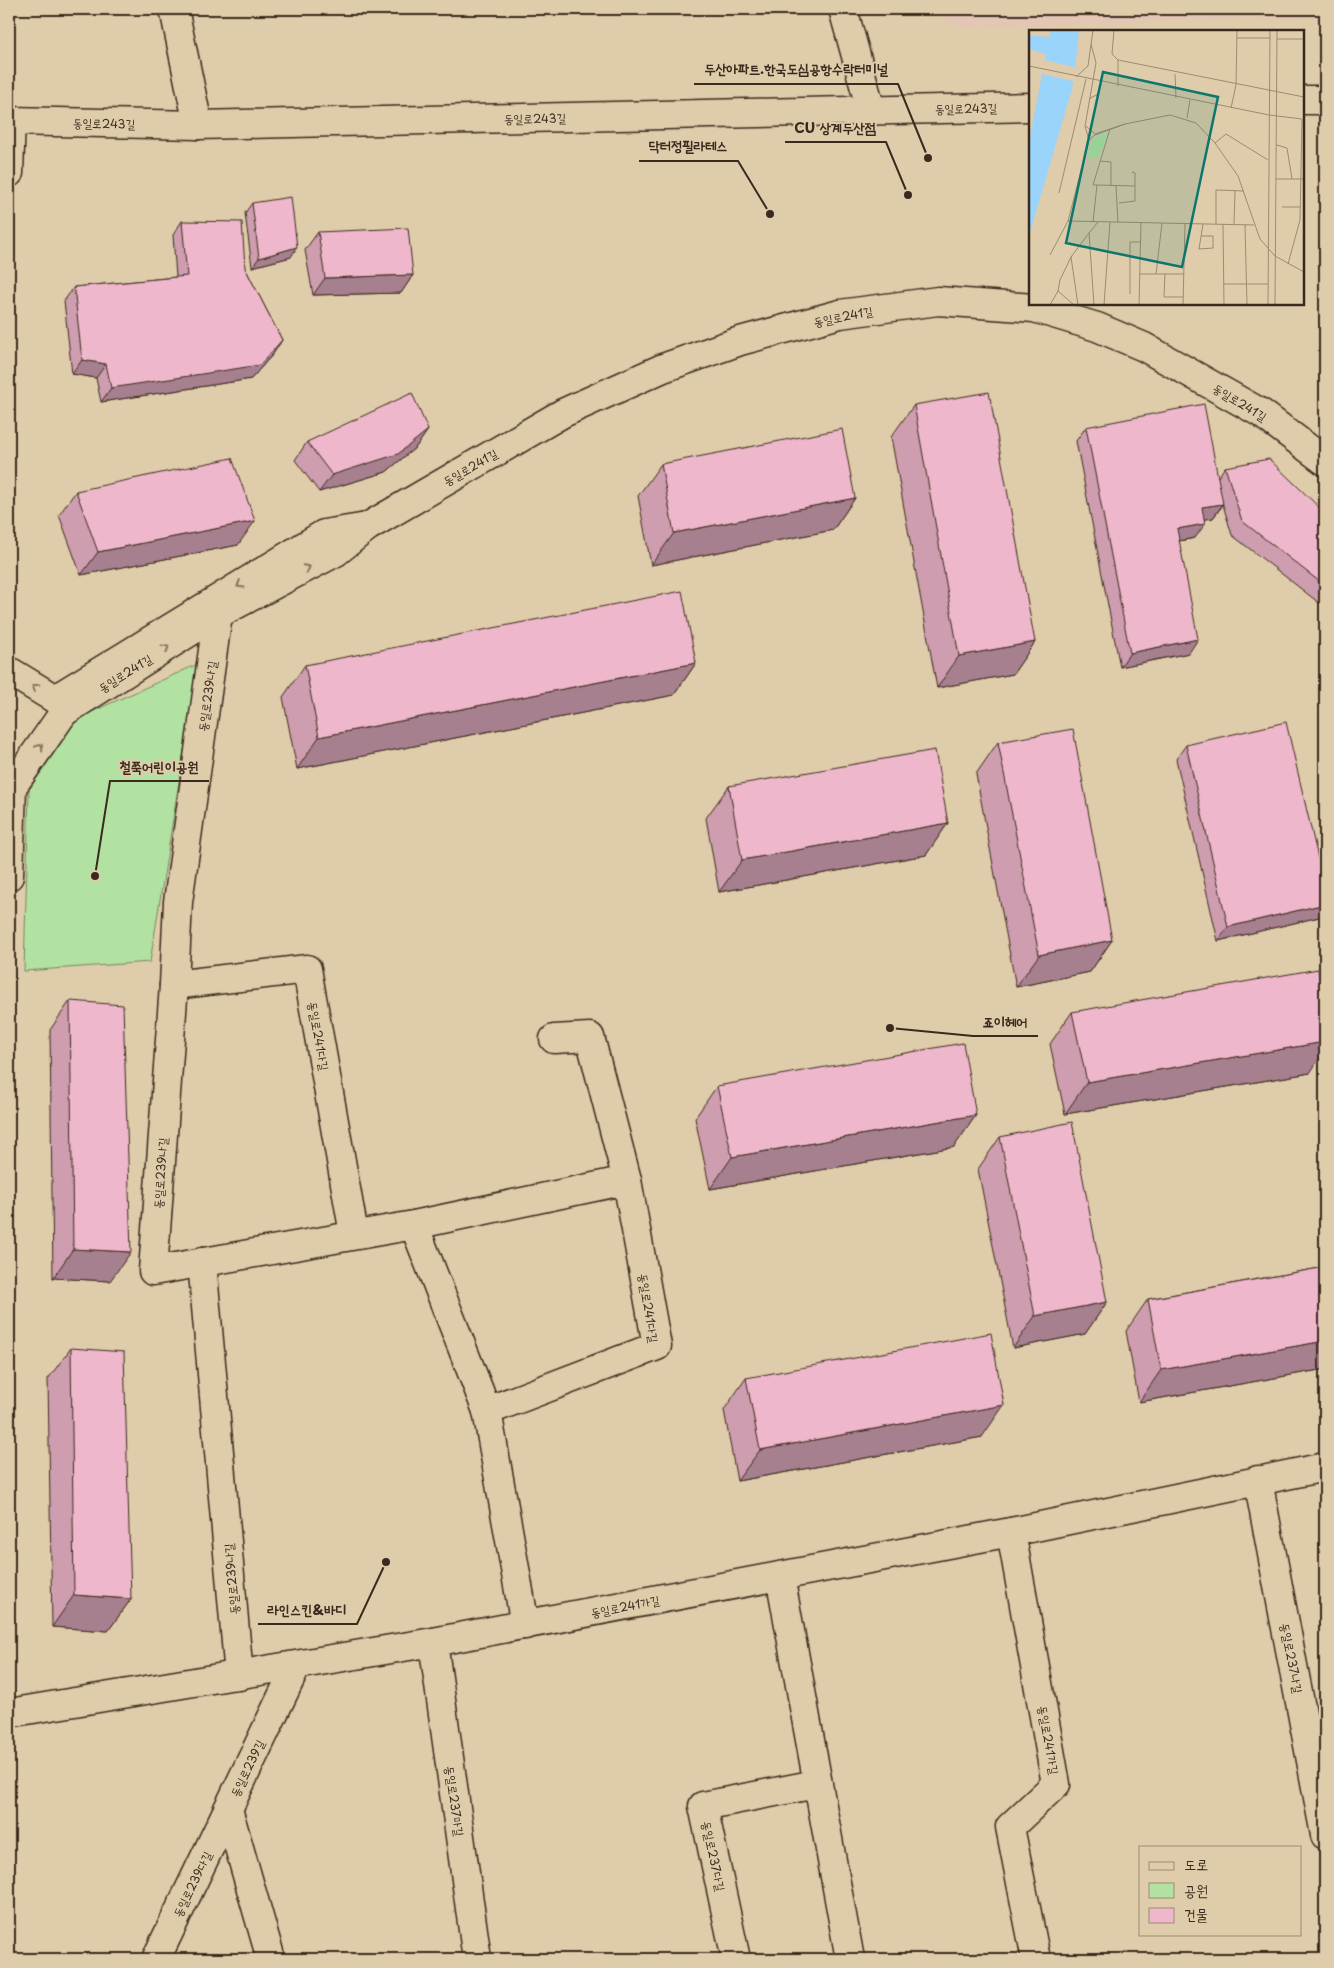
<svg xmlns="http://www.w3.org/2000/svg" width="1334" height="1968" font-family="'Playpen Sans','Poor Story',sans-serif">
	<rect width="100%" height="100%" fill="#deccaa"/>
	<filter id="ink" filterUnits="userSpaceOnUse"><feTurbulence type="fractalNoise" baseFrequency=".02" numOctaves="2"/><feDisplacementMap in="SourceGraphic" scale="10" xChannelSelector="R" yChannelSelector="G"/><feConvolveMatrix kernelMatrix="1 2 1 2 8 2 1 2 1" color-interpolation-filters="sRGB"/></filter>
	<g filter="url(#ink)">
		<!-- built -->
		<path fill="#e3c6b4" d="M 936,9 L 1325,9 L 1325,17 L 951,27 Z"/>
		<!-- green -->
		<path fill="#b1e2a2" stroke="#768660" d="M 198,664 L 150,962 L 24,971 L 29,790 L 78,718 Z"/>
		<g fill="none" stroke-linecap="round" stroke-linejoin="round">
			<!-- minor casing -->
			<g stroke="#3b2a1e" stroke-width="31">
				<g id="minor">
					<path d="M 174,9 L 198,125"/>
					<path d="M 843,9 L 871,110"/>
					<path d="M 367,527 L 563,413 L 663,368 L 740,341 L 840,314 L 938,301 L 1034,308 L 1097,327 L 1144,347 L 1261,413 L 1325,461"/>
					<path d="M 218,614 L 178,902 L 174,985 L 153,1271 L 414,1225 L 627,1180 L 590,1037 L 554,1039"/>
					<path d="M 9,671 L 55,699 L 324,534 L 367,527 L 336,552 L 218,614 L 64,712 L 12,787"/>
					<path d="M 174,985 L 307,969 L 354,1234"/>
					<path d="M 414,1225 L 487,1411 L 525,1625"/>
					<path d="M 202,1262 L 239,1676"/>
					<path d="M 487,1411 L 657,1346 L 627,1180"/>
					<path d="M 1258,1480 L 1325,1835"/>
					<path d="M 1011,1532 L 1056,1784 L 1010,1827 L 1036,1959"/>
					<path d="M 780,1576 L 850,1959"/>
					<path d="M 433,1642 L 477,1959"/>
					<path d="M 9,1713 L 433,1642 L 1011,1532 L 1325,1467"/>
					<path d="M 156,1959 L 228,1809"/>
					<path d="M 271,1959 L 228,1809 L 296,1667"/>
					<path d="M 736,1959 L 703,1806 L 816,1784"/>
				</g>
			</g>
			<!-- major casing -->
			<g stroke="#3b2a1e" stroke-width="31">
				<g id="major">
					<path d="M 1303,100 L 1325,100"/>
					<path d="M 9,121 L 198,125 L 1030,107"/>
				</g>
			</g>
			<!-- highway casing -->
			<g stroke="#3b2a1e" stroke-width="31">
				<g id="highway">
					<path d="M 9,173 L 11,121"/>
					<path d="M 9,776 L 12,787 L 9,876"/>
				</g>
			</g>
			<!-- minor -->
			<use href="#minor" stroke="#deccaa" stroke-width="28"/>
			<!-- major -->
			<use href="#major" stroke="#deccaa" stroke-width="28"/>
			<!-- highway -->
			<use href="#highway" stroke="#deccaa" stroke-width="28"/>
		</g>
		<!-- wall -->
		<g fill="#ce9daf" stroke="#3b2a1e">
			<path d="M 252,203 L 291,257 L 252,267 L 245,213 Z"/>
			<path d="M 182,221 L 245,268 L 282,340 L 273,354 L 251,379 L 101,402 L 96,378 L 72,374 L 64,301 L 74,287 L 176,277 L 173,235 Z"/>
			<path d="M 318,232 L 413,275 L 401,293 L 313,295 L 305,250 Z"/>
			<path d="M 914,405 L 1035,642 L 1013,674 L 937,688 L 891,437 Z"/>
			<path d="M 1086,427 L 1218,477 L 1225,467 L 1325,513 L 1325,602 L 1323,606 L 1232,535 L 1223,505 L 1213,518 L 1204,519 L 1195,538 L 1179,541 L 1189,653 L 1120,667 L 1076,441 Z"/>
			<path d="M 428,430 L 416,447 L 386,472 L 319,492 L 295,460 L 307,442 Z"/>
			<path d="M 661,464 L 855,498 L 833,530 L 651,565 L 638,496 Z"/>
			<path d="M 76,491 L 238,545 L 81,575 L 59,515 Z"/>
			<path d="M 696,663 L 674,695 L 297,769 L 283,697 L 305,665 Z"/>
			<path d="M 998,742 L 1112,940 L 1090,972 L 1016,987 L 976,774 Z"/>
			<path d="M 1186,745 L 1325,904 L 1325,908 L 1319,917 L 1218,941 L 1176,759 Z"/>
			<path d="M 729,786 L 948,823 L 926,855 L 719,892 L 706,818 Z"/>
			<path d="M 70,1001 L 110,1281 L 53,1278 L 50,1030 Z"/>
			<path d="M 1072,1012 L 1310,1073 L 1065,1114 L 1050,1044 Z"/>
			<path d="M 717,1086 L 976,1115 L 954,1147 L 710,1189 L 695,1118 Z"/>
			<path d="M 1000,1137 L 1107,1302 L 1085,1334 L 1013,1348 L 978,1169 Z"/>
			<path d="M 1325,1267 L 1325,1369 L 1139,1402 L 1126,1331 L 1148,1299 Z"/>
			<path d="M 71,1348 L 131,1599 L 108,1631 L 52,1627 L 48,1379 Z"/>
			<path d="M 746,1378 L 982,1437 L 737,1481 L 724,1410 Z"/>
		</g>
		<!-- shaded-wall -->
		<g fill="#a7808f" stroke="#3b2a1e">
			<path d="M 297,247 L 291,257 L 252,267 L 259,258 Z"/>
			<path d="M 413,275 L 401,293 L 313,295 L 325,278 Z"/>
			<path d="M 282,340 L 273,354 L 251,379 L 101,402 L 111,388 Z"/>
			<path d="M 82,360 L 106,364 L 96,378 L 72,374 Z"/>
			<path d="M 428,430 L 416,447 L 386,472 L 319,492 L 332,475 Z"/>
			<path d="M 855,498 L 833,530 L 651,565 L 674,533 Z"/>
			<path d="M 1223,504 L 1213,518 L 1192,521 L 1202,507 Z"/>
			<path d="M 255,521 L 238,545 L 81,575 L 98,552 Z"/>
			<path d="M 1205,524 L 1195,538 L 1167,543 L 1177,529 Z"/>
			<path d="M 1198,639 L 1189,653 L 1120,667 L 1130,653 Z"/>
			<path d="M 1035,642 L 1013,674 L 937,688 L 959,656 Z"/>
			<path d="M 696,663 L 674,695 L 297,769 L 319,737 Z"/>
			<path d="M 948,823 L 926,855 L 719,892 L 742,860 Z"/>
			<path d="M 1325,904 L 1325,908 L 1319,917 L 1218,941 L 1228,927 Z"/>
			<path d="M 1112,940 L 1090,972 L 1016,987 L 1039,955 Z"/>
			<path d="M 1325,1042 L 1325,1050 L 1310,1073 L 1065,1114 L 1087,1082 Z"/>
			<path d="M 976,1115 L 954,1147 L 710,1189 L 732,1157 Z"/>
			<path d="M 73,1249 L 131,1252 L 110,1281 L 53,1278 Z"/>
			<path d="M 1107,1302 L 1085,1334 L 1013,1348 L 1035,1316 Z"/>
			<path d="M 1325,1341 L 1325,1369 L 1139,1402 L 1161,1370 Z"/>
			<path d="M 1004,1405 L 982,1437 L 737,1481 L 760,1450 Z"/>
			<path d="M 74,1595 L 131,1599 L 108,1631 L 52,1627 Z"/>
		</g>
		<!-- building -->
		<g fill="#efb7cc" stroke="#3b2a1e">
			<path d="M 291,197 L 297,247 L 259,258 L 252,203 Z"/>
			<path d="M 182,221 L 242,222 L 245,268 L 282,340 L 260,365 L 111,388 L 106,364 L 82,360 L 74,287 L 187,276 Z"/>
			<path d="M 408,228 L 413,275 L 325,278 L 318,232 Z"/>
			<path d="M 989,392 L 1035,642 L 959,656 L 914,405 Z"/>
			<path d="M 412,393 L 428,430 L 398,454 L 332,475 L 307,442 Z"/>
			<path d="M 1204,404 L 1223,504 L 1202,507 L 1205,524 L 1177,529 L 1198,639 L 1130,653 L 1086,427 Z"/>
			<path d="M 842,429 L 855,498 L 674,533 L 661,464 Z"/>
			<path d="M 232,458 L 255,521 L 98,552 L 76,491 Z"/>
			<path d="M 1269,459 L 1325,513 L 1325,586 L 1242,521 L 1225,467 Z"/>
			<path d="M 682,591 L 696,663 L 319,737 L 305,665 Z"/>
			<path d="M 1286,722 L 1325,888 L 1325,904 L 1228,927 L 1186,745 Z"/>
			<path d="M 1073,729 L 1112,940 L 1039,955 L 998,742 Z"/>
			<path d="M 935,750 L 948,823 L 742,860 L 729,786 Z"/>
			<path d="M 1318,969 L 1325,1007 L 1325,1042 L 1087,1082 L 1072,1012 Z"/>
			<path d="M 70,1001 L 123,1005 L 131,1252 L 73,1249 Z"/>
			<path d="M 963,1043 L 976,1115 L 732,1157 L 717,1086 Z"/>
			<path d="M 1072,1122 L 1107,1302 L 1035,1316 L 1000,1137 Z"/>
			<path d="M 1325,1267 L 1325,1341 L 1161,1370 L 1148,1299 Z"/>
			<path d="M 991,1333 L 1004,1405 L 760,1450 L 746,1378 Z"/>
			<path d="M 71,1348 L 124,1352 L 131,1599 L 74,1595 Z"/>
		</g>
		<!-- one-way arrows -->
		<defs><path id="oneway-chevron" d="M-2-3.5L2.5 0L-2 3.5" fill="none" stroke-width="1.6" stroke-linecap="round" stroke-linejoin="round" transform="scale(1.25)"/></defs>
		<g stroke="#84735d">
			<use href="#oneway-chevron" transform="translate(307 568) rotate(-28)"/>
			<use href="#oneway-chevron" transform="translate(240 585) rotate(149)"/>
			<use href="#oneway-chevron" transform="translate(166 648) rotate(-32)"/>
			<use href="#oneway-chevron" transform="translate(35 687) rotate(-149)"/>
			<use href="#oneway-chevron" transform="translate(40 747) rotate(-56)"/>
		</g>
	</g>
	<g text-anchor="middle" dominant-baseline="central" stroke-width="4" stroke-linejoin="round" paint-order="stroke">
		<!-- street labels -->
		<g font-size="12" fill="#3b2a1e" stroke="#deccaa">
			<text transform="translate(966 108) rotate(-1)">동일로243길</text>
			<text transform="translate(535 118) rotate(-1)">동일로243길</text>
			<text transform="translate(104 123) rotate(1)">동일로243길</text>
			<text transform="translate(843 316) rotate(-11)">동일로241길</text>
			<text transform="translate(1240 402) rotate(31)">동일로241길</text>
			<text transform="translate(470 467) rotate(-30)">동일로241길</text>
			<text transform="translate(125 673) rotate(-32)">동일로241길</text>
			<text transform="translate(207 696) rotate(-82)">동일로239나길</text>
			<text transform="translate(319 1036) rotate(80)">동일로241다길</text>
			<text transform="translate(160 1173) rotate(-86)">동일로239나길</text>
			<text transform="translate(649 1308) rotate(81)">동일로241다길</text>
			<text transform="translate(231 1579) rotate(-95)">동일로239나길</text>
			<text transform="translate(625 1606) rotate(-11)">동일로241가길</text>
			<text transform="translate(1292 1658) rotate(79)">동일로237나길</text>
			<text transform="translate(1049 1740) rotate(80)">동일로241가길</text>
			<text transform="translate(247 1768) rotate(-64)">동일로239길</text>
			<text transform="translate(455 1801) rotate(82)">동일로237마길</text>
			<text transform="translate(714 1856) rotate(78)">동일로237다길</text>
			<text transform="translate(192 1884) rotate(-64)">동일로239다길</text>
		</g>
	</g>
	<!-- overview -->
	<g transform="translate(1029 30)">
		<rect width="275" height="275" fill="#deccaa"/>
		<path d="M 79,103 L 69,128 L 58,127 L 62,111 L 67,106 Z" fill="#b1e2a2"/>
		<path d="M 22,0 L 50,0 L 45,52 L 0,206 L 0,112 L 17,24 L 0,19 L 0,5 L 20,7 Z" fill="#9bd4fb"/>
		<path d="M 15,30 L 49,38 L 48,52 L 13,44 Z" fill="#deccaa"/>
		<path fill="none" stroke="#9d8b72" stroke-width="1" d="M 85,0 L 83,24 L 89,30 L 275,67M 208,8 L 241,8M 248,9 L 275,9M 89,30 L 89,56M 0,36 L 240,85M 146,44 L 147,68M 47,47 L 59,36 L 64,0M 60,69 L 69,64 L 72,53M 202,78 L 207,55 L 208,0M 240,85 L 273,89 L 271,190 L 259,234M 158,88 L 161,70M 96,94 L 141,85 L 167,93 L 186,113 L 209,146 L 231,209 L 246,226 L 275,242M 57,96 L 66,104 L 96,94 L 66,105 L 60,110M 186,113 L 197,104 L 239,130M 248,115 L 258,118 L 263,149M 71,131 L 82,132 L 82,156M 247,149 L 275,149M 68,155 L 64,155 L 81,99M 68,155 L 106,156 L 106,143 L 103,142M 87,156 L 89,193M 30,163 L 57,49M 90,173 L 106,171 L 106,156M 253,177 L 271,177M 39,191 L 225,195M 64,192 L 68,155M 187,194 L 187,160 L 215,161M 194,194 L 195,275M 205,194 L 206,161M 216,195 L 218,275M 172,206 L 184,206 L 184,218 L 170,219 L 174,194M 21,225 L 39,191 L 60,110 L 56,96 L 67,33 L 62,14M 42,227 L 49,275M 111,244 L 155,244M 127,244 L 133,193M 136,244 L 135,267 L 154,267M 194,254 L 239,254M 101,264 L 101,212 L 112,212M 21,275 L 29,261M 45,275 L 29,261 L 31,250 L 42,227 L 60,203M 65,275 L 60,203 L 69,192M 75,275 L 81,192M 110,275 L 112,193M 154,275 L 156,194M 239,275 L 241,0M 246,275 L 248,0"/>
		<path fill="#0f766e" fill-opacity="0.15" stroke="#0f766e" stroke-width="2.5" d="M 74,42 L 189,67 L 153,237 L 37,213 Z"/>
		<rect width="275" height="275" fill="none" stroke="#3b2a1e" stroke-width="2.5"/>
	</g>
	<!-- callouts -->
	<path fill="none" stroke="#3b2a1e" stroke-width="2" d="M928 158L898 84H694M908 195L886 142H785M770 214L738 161H639M95 876L110 781H209M890 1028L973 1036H1038M386 1562L357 1624H258"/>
	<g fill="#3b2a1e" stroke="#deccaa" stroke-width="2">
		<circle cx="928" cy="158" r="5"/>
		<circle cx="908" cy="195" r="5"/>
		<circle cx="770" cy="214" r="5"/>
		<circle cx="95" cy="876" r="5"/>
		<circle cx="890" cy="1028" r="5"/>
		<circle cx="386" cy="1562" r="5"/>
	</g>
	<g font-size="14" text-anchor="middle" font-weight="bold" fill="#3b2a1e" stroke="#deccaa" stroke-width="4" stroke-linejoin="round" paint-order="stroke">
		<text x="796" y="74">두산아파트.한국도심공항수락터미널</text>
		<text x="835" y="133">CU 상계두산점</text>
		<text x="688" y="151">닥터정필라테스</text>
		<text x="159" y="772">철쭉어린이공원</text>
		<text x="1005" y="1027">죠이헤어</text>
		<text x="307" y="1615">라인스킨&amp;바디</text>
	</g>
	<!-- margin -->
	<rect width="1334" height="1968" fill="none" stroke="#deccaa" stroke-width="30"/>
	<rect x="15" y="15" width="1304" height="1938" fill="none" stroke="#3b2a1e" stroke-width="2" filter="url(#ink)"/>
	<!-- legend -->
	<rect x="1139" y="1846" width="162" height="90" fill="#deccaa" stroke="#9d8b72"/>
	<rect x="1149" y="1862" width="25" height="8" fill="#deccaa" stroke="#9d8b72"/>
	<text x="1184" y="1870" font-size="15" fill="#3b2a1e">도로</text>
	<rect x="1149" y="1883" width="25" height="15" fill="#b1e2a2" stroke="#9d8b72"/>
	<text x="1184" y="1896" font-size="15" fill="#3b2a1e">공원</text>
	<rect x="1149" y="1908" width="25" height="15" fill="#efb7cc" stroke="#9d8b72"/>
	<text x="1184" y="1920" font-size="15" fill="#3b2a1e">건물</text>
</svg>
